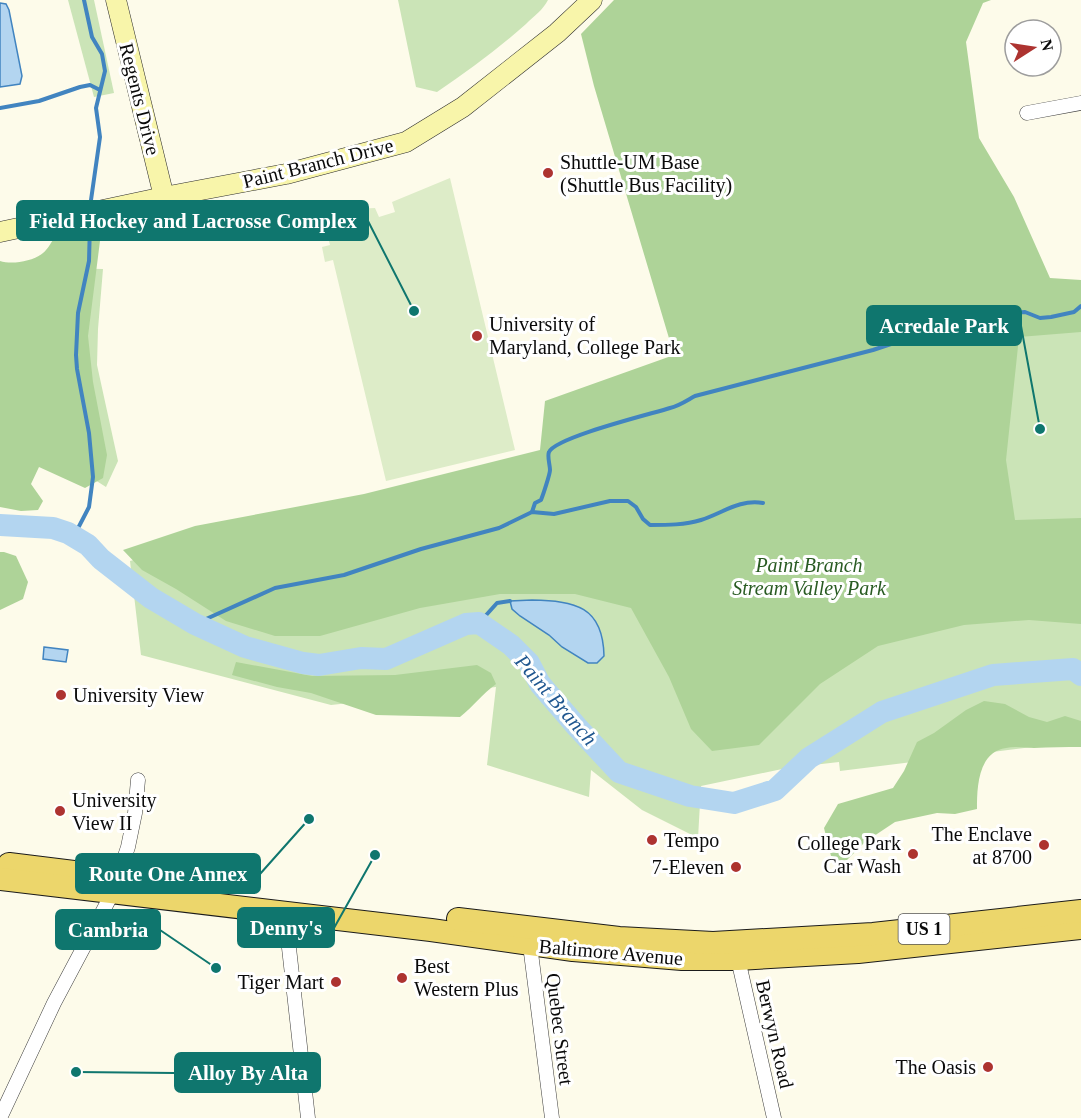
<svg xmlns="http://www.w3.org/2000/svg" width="1081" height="1118" font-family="Georgia,serif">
	<rect width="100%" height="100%" fill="#fdfbea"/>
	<!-- green -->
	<g fill="#cbe4b7">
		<path d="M 68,0 L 94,0 L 114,93 L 94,97 Z"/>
		<path d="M 398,0 L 548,0 C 543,10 534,16 526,24 C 498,49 468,71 437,92 L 416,87 Z"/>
		<path d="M 58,268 L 103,269 L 98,329 L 97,365 L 118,461 L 106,487 L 48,450 Z"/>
		<path d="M 1081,303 L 1081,741 L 840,771 L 839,762 L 787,768 L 701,786 L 698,838 L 642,810 L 591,770 L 589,797 L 487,765 L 496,687 L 331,705 L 141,655 L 130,561 L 246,529 L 422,488 Z"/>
	</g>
	<!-- forest -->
	<g fill="#aed398">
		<path d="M 614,0 L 991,0 L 983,3 L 966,42 L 979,138 L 1014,197 L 1050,278 L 1081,280 L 1081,332 L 1019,337 L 1006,460 L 1015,520 L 1081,518 L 1081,624 L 1029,620 L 964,625 L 878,646 L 820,684 L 759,745 L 712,751 L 691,729 L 669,677 L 631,608 L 575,594 L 500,594 L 420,608 L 320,636 L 275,636 L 226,621 L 176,589 L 142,570 L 123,550 L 195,526 L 364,494 L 540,450 L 545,401 L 674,355 L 594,86 L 581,34 Z"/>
		<path d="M 63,233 L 81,233 L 100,241 L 88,336 L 93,382 L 107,455 L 103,478 L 85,488 L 39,467 L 31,484 L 43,501 L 38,510 L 21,511 L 0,507 L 0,261 C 13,265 37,261 46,250 C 54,241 51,238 63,233 Z"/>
		<path d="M 0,552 L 4,552 L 16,556 L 28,582 L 23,599 L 0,610 Z"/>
		<path d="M 236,662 L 312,676 L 395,675 L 477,665 L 491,673 L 496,684 C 482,694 473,707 460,717 L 376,715 L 311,693 L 277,687 L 232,675 Z"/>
		<path d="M 984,701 L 1005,704 L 1029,717 L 1047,722 L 1065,716 L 1081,721 L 1081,747 C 1065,747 1050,747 1034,748 C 1025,748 1015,746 1006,748 C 978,752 977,787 977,809 L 955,814 L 937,813 L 895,822 L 865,842 L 844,863 L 832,860 L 824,828 L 838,804 L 893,788 L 904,771 L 917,742 L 934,733 L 966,710 Z"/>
	</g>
	<!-- pitch -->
	<path fill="#ddecc8" d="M 450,178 L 515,450 L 386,481 L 333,260 L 325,262 L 322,247 L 330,245 L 327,234 L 337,231 L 332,210 L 375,208 L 379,217 L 395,212 L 392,202 Z"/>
	<!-- water -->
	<g fill="#b3d5f0" stroke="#4184c0" stroke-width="1.5">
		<path d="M 0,3 L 6,4 L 9,10 L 22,76 L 20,84 L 0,87 Z"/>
		<path d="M 532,600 C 575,601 603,606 604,656 L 597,663 L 588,663 L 562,647 L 549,635 L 520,616 L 512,609 L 510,601 Z"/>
		<path d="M 44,647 L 68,650 L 66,662 L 43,659 Z"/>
	</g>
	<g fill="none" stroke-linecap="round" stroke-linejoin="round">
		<!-- stream -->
		<g stroke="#4184c0" stroke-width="4">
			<path d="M 84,0 L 92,37 L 102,54 L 105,71 L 96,108 L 100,137 L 91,200"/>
			<path d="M 0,108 L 39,101 L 80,87 L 90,85 L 100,90"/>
			<path d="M 532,512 L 535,503 L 541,500 C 543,495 550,474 550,470 C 550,465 547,456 549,452 C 556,437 651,414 670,408 C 679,406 686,401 695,396 L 873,350 L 969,318 L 983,312 L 990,318 L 998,311 L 1005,310 L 1014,313 L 1025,312 L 1040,318 L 1051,317 L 1074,312 L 1081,306"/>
			<path d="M 74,536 L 89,507 L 93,477 L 89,433 L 77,369 L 76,355 L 78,313 L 89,261 L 90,224"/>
			<path d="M 479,623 L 497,603 L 510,601"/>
			<path d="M 195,624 L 275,588 L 344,575 L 421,549 L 499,528 L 532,512 L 554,514 L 610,501 L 628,501 L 636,507 L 643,519 L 650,525 C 667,525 685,525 701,520 C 723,513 739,499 763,503"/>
		</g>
		<!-- river -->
		<path stroke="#b3d5f0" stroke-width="22" d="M 0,525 L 53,528 L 68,533 L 88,545 L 101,559 L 151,598 L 195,624 L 245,647 L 303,663 L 319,665 L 361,658 L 386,659 L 466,624 L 479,623 L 511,645 L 529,663 L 540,684 L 577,727 L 619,772 L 690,796 L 734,803 L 775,790 L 809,758 L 882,712 L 993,675 L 1073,669 L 1081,675"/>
		<!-- street casing -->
		<g stroke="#3d3d3d" stroke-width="15">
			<g id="street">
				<path d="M 1027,113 L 1081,103"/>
				<path d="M 285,912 L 308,1118"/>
				<path d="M 530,945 L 552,1118"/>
				<path d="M 738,959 L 774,1118"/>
				<path d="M 0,1118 L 54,1003 L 113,892 L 128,847 L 135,813 L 138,780"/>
			</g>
		</g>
		<!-- secondary casing -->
		<g stroke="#2c2c2c" stroke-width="21">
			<g id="secondary">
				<path d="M 116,0 L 164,197"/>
				<path d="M 0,232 L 164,197 L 286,174 L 406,142 L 463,107 L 557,33 L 592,0"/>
			</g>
		</g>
		<!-- primary casing -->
		<g stroke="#1b1b1b" stroke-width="24">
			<g id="primary">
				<path d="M 9,864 L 98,875"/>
				<path d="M 0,879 L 431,930 L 573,950 L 682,959 L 738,959 L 858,952 L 1081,928"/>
				<path d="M 458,919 L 619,938 L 713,943 L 873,934 L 1081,911"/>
			</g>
		</g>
		<!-- street -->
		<use href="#street" stroke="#fff" stroke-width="14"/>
		<!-- secondary -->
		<use href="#secondary" stroke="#f8f5aa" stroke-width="20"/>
		<!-- primary -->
		<use href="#primary" stroke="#ecd66b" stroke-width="22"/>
	</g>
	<!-- markers -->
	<g fill="#ad3330" stroke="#fff" stroke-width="2">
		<circle cx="548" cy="173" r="6"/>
		<circle cx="477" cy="336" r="6"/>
		<circle cx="61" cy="695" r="6"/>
		<circle cx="60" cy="811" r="6"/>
		<circle cx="652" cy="840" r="6"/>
		<circle cx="1044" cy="845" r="6"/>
		<circle cx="913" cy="854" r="6"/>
		<circle cx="736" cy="867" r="6"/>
		<circle cx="402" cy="978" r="6"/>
		<circle cx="336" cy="982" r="6"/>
		<circle cx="988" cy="1067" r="6"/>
	</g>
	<g text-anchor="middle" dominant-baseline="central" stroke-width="6" stroke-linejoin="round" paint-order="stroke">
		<!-- shield labels -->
		<rect fill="#fff" stroke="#545454" stroke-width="1.5" x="898.5" y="914" width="51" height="30" rx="4.5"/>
		<g font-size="18" font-weight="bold" fill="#0a0a0a">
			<text x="924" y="929">US 1</text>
		</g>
		<!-- street labels -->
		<g font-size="20" fill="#0a0a0a" stroke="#fff">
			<text transform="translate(140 99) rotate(76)">Regents Drive</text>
			<text transform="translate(318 163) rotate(-14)">Paint Branch Drive</text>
			<text transform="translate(611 952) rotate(5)">Baltimore Avenue</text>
			<text transform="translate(560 1029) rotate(83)">Quebec Street</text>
			<text transform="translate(775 1034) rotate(77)">Berwyn Road</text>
		</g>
		<!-- poi labels -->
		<g font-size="20" fill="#0a0a0a" stroke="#fff" text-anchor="start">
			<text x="560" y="162">Shuttle-UM Base<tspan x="560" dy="23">(Shuttle Bus Facility)</tspan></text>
			<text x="489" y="324">University of<tspan x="489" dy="23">Maryland, College Park</tspan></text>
			<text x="73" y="695">University View</text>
			<text x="72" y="800">University<tspan x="72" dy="23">View II</tspan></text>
			<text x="1032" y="834" text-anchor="end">The Enclave<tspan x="1032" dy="23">at 8700</tspan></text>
			<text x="664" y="840">Tempo</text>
			<text x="901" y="843" text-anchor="end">College Park<tspan x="901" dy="23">Car Wash</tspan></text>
			<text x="724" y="867" text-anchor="end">7-Eleven</text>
			<text x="414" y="966">Best<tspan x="414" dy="23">Western Plus</tspan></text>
			<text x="324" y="982" text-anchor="end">Tiger Mart</text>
			<text x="976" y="1067" text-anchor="end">The Oasis</text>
		</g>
		<!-- park labels -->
		<g font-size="20" font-style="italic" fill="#295b22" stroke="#fff">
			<text x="809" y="565">Paint Branch<tspan x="809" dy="23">Stream Valley Park</tspan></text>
		</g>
		<!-- water labels -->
		<g font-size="21" font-style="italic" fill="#205790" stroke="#fff">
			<text transform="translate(556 700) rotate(49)">Paint Branch</text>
		</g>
	</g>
	<!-- callouts -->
	<path fill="none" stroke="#0f766e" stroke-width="2" d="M414 311L368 221M1040 429L1021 326M309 819L260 874M375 855L334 928M216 968L160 930M76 1072L175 1073"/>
	<g fill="#0f766e" stroke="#fff" stroke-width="2">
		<circle cx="414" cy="311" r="6"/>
		<circle cx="1040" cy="429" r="6"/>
		<circle cx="309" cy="819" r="6"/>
		<circle cx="375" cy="855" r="6"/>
		<circle cx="216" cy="968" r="6"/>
		<circle cx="76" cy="1072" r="6"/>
	</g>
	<g fill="#0f766e" stroke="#0f766e" stroke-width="2">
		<rect x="17" y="201" width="351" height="39" rx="6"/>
		<rect x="867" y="306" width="154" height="39" rx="6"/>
		<rect x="76" y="854" width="184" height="39" rx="6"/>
		<rect x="238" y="908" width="96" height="39" rx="6"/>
		<rect x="56" y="910" width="104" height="39" rx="6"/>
		<rect x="175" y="1053" width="145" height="39" rx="6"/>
	</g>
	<g font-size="21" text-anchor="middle" font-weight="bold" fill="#fff">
		<text x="193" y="228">Field Hockey and Lacrosse Complex</text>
		<text x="944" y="333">Acredale Park</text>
		<text x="168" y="881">Route One Annex</text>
		<text x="286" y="935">Denny's</text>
		<text x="108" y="937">Cambria</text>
		<text x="248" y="1080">Alloy By Alta</text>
	</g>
	<!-- north arrow -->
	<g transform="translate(1033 48) rotate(78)"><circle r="28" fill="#ffffff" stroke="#9d9d9d" stroke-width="1.5"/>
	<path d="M0-4.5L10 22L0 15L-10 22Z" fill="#ad3330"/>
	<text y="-9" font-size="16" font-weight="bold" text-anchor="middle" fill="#0a0a0a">N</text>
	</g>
</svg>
